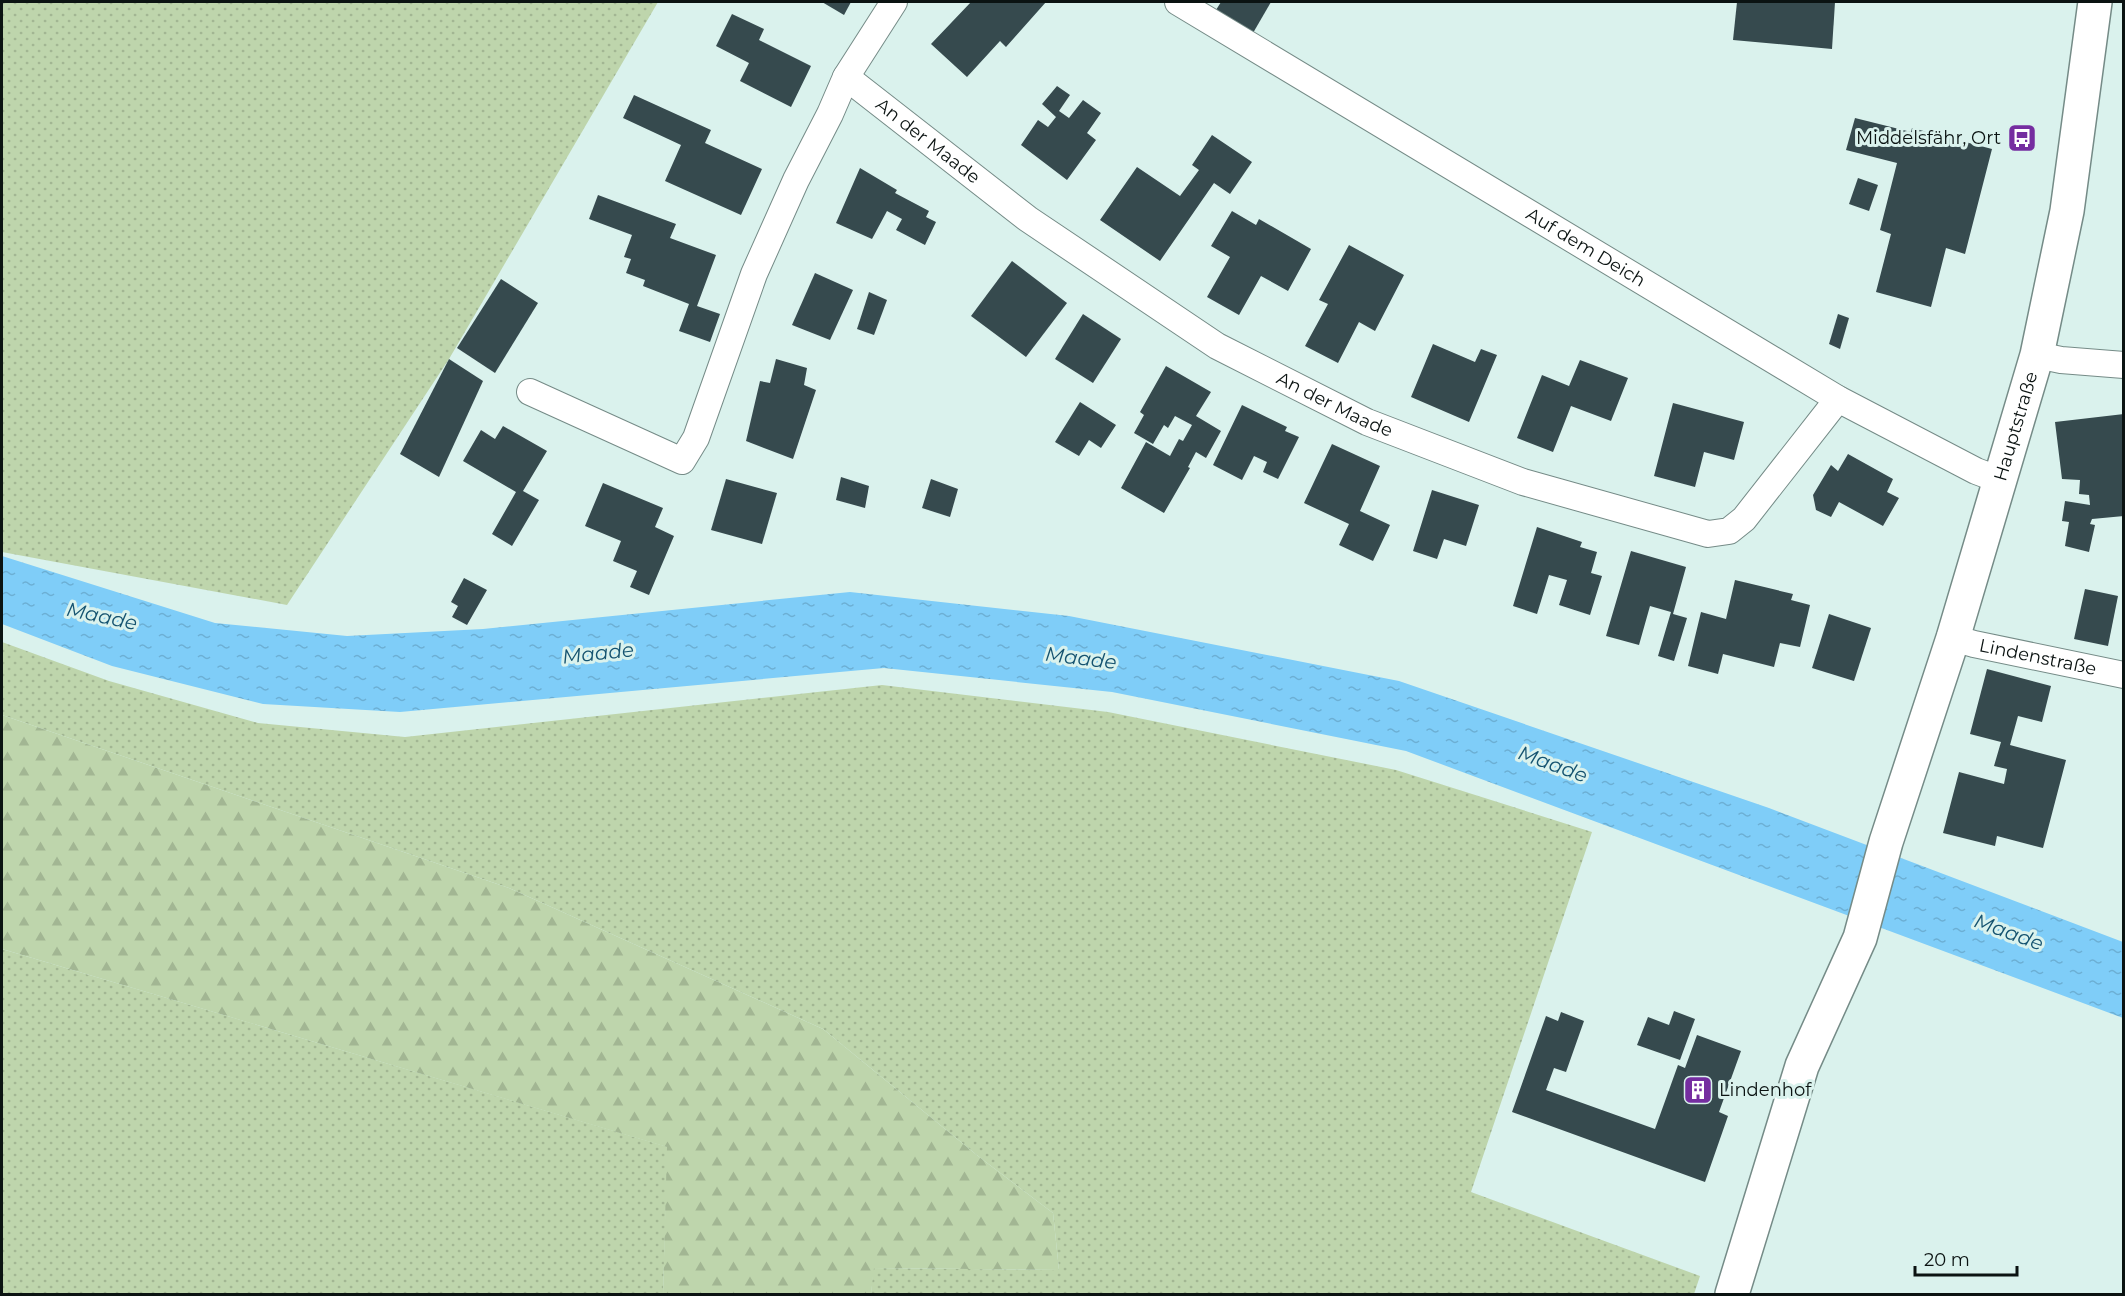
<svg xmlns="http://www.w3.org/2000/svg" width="2125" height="1296" font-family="Montserrat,sans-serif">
	<defs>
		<pattern id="grass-dots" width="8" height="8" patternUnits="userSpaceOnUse" patternTransform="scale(1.5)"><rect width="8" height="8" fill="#bed5ac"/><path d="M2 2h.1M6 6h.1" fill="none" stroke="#a2b693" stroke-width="1.8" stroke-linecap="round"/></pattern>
		<pattern id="forest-firs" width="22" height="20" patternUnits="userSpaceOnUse" patternTransform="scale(1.5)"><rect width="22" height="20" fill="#bed5ac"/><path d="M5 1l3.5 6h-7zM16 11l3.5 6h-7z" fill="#a2b693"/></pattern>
		<pattern id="water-ripples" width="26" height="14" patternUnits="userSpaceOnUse" patternTransform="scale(1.5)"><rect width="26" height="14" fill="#7fcdf8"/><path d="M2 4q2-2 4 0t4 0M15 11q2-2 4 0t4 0" fill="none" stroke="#6cafd4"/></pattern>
	</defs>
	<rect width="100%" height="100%" fill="#daf2ed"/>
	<!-- grass -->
	<g fill="url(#grass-dots)">
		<path d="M 2,2 L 658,2 L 449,359 L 287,605 L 2,552 Z"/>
		<path d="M 2,642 L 109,681 L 258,723 L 405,737 L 882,685 L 1108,712 L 1396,770 L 1592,832 L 1471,1192 L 1700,1276 L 1694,1294 L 871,1294 L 873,1268 L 1059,1270 L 1053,1213 L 978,1156 L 823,1029 L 509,888 L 2,715 Z"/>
		<path d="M 2,949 L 668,1147 L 663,1294 L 2,1294 Z"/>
	</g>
	<!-- forest -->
	<path fill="url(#forest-firs)" d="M 2,715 L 509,888 L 823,1029 L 978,1156 L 1053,1213 L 1059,1270 L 874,1268 L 871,1294 L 663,1294 L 667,1147 L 2,949 Z"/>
	<!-- water -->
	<path fill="url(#water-ripples)" d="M 2,556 L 215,623 L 347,636 L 483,629 L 850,592 L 1069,616 L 1399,681 L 1769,808 L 2123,942 L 2123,1018 L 1406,751 L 1112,692 L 884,668 L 400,712 L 263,704 L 112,666 L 2,624 Z"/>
	<!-- building -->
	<g fill="#364a4e">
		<path d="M 822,2 L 851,2 L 844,15 Z"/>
		<path d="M 971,2 L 1046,2 L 1006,47 L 1000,41 L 967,77 L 931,44 Z"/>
		<path d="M 1221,2 L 1271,2 L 1253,33 L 1216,10 Z"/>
		<path d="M 1737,2 L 1835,2 L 1832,49 L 1733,40 Z"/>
		<path d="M 732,14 L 764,29 L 759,40 L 811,66 L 791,107 L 740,81 L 749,63 L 716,46 Z"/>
		<path d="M 1057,86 L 1070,95 L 1059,111 L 1069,118 L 1083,100 L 1101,113 L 1087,133 L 1096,140 L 1067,180 L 1021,145 L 1038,120 L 1048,127 L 1056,117 L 1042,104 Z"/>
		<path d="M 634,95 L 711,130 L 705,143 L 762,169 L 741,215 L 665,181 L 681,145 L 623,118 Z"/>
		<path d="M 1855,118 L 1911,132 L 1912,128 L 1992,149 L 1965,254 L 1946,248 L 1931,307 L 1876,292 L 1891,234 L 1880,230 L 1897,163 L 1846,150 Z"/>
		<path d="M 1212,135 L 1252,162 L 1230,194 L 1214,183 L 1160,261 L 1100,220 L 1137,167 L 1180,196 L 1199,170 L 1192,165 Z"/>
		<path d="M 860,168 L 897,190 L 895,193 L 929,211 L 926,217 L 936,222 L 925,245 L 896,230 L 902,219 L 887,211 L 872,239 L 836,223 Z"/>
		<path d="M 1858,178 L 1878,185 L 1869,211 L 1849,204 Z"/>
		<path d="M 598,195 L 676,224 L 670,238 L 716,255 L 697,306 L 720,314 L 710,342 L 679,331 L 689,304 L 643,286 L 645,280 L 626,273 L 631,259 L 624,257 L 632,235 L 589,219 Z"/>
		<path d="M 1232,211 L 1256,225 L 1259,219 L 1311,249 L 1288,291 L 1261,276 L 1239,315 L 1207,297 L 1230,257 L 1211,246 Z"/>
		<path d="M 1349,245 L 1404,275 L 1375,331 L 1359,322 L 1338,363 L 1305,346 L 1328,304 L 1319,300 Z"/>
		<path d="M 1012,261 L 1067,303 L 1026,357 L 971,316 Z"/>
		<path d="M 815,273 L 853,290 L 830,340 L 792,325 Z"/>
		<path d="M 501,279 L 538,303 L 495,373 L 457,348 Z"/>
		<path d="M 869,292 L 887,300 L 874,335 L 857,329 Z"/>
		<path d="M 1083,314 L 1121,339 L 1093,383 L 1055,359 Z"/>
		<path d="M 1838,314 L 1849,318 L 1840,349 L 1829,344 Z"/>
		<path d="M 1433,344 L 1475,362 L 1481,349 L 1497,355 L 1469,422 L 1411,397 Z"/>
		<path d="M 449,359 L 483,381 L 439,477 L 400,454 Z"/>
		<path d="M 776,359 L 807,368 L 804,385 L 816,390 L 793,459 L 746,441 L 760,381 L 770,383 Z"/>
		<path d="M 1580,360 L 1628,378 L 1611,421 L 1571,406 L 1553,452 L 1517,438 L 1542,375 L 1569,386 Z"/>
		<path d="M 1166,366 L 1211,392 L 1196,416 L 1221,431 L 1206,458 L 1196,452 L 1188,467 L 1190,468 L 1164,513 L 1121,488 L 1146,442 L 1170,456 L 1179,439 L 1183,441 L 1192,425 L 1175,416 L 1168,428 L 1164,425 L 1153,444 L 1134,433 L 1144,415 L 1140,412 Z"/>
		<path d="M 1080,402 L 1116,425 L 1101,448 L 1089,440 L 1079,456 L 1055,442 Z"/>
		<path d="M 1673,403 L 1744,422 L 1734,460 L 1704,452 L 1695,487 L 1654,476 Z"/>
		<path d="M 1242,405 L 1287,427 L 1285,431 L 1299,437 L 1278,479 L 1263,472 L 1267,462 L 1254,456 L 1242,480 L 1213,465 Z"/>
		<path d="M 2124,414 L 2124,516 L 2092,519 L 2090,524 L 2095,525 L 2089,552 L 2065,546 L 2069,522 L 2062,521 L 2065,501 L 2090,505 L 2089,495 L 2079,494 L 2080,480 L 2062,479 L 2055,422 Z"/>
		<path d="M 503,426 L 547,451 L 523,491 L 539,500 L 512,546 L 492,534 L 516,492 L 463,461 L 481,430 L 495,439 Z"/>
		<path d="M 1332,444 L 1380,466 L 1360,511 L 1390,525 L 1373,561 L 1339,545 L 1349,524 L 1304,503 Z"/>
		<path d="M 1848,454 L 1893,479 L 1887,492 L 1899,498 L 1883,526 L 1839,502 L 1831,517 L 1816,510 L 1813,495 L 1831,465 L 1838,471 Z"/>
		<path d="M 841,477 L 869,486 L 865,508 L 836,500 Z"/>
		<path d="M 726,479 L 777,493 L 762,544 L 711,530 Z"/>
		<path d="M 931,479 L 958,489 L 950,517 L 922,508 Z"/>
		<path d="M 603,483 L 663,508 L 655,527 L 674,536 L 649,595 L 630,587 L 637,571 L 613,561 L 621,541 L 585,526 Z"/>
		<path d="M 1432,490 L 1479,505 L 1466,546 L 1444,539 L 1437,559 L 1413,551 Z"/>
		<path d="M 1537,527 L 1582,542 L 1580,547 L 1597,552 L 1591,573 L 1602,576 L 1590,615 L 1559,605 L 1567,580 L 1549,575 L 1537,614 L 1513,606 Z"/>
		<path d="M 1631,551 L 1686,567 L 1673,614 L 1687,618 L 1674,661 L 1658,656 L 1671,612 L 1650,606 L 1639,645 L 1606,636 Z"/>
		<path d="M 464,578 L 487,590 L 467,625 L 452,617 L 458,606 L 451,602 Z"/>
		<path d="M 1735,580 L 1793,594 L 1791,600 L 1810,605 L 1800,647 L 1780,643 L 1774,667 L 1723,654 L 1718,674 L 1688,666 L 1701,612 L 1726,619 Z"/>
		<path d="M 2085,589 L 2118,596 L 2108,646 L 2074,639 Z"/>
		<path d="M 1829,614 L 1871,628 L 1854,681 L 1812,668 Z"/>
		<path d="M 1987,669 L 2051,686 L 2042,722 L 2018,716 L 2010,745 L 2066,760 L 2043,848 L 1997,836 L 1995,846 L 1943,833 L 1959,772 L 2004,784 L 2007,769 L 1994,766 L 2001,742 L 1970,734 Z"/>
		<path d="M 1674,1011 L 1695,1019 L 1680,1060 L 1637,1045 L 1648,1017 L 1669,1025 Z"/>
		<path d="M 1561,1012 L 1584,1021 L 1566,1072 L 1554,1068 L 1546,1090 L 1655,1129 L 1678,1065 L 1685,1068 L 1697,1035 L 1741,1051 L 1719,1112 L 1728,1116 L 1705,1182 L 1512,1112 L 1546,1016 L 1558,1021 Z"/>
	</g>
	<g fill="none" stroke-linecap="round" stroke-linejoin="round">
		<!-- minor casing -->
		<g stroke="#758b87" stroke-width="28">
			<g id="minor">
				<path id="s1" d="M 1178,2 L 1838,399 L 1976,471 L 2000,480"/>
				<path id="s2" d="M 846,77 L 1028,219 L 1217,346 L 1367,422 L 1523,482 L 1708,534 L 1729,531 L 1744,519 L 1838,399"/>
				<path d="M 2037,355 L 2061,360 L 2124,365"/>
				<path d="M 530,392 L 682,461 L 696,438 L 754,274 L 796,180 L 830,114 L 846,77 L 894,2"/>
				<path id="s3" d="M 1953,638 L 1974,644 L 2124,675"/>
			</g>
		</g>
		<!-- tertiary casing -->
		<g stroke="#758b87" stroke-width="36">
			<g id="tertiary">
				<path id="s4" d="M 1732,1294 L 1802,1066 L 1860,938 L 1886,842 L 1953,638 L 2037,355 L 2067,211 L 2095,2"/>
			</g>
		</g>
		<!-- minor -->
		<use href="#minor" stroke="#fff" stroke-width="26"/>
		<!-- tertiary -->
		<use href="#tertiary" stroke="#fff" stroke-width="33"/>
	</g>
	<!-- icons -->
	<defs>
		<g id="bus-square" transform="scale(1.5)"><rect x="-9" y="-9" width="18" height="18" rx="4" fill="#752da0" stroke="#daf2ed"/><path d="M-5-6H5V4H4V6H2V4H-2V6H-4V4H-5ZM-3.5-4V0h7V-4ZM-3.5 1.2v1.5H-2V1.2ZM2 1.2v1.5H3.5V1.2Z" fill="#fff"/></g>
		<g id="building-square" transform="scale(1.5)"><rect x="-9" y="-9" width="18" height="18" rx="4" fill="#752da0" stroke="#daf2ed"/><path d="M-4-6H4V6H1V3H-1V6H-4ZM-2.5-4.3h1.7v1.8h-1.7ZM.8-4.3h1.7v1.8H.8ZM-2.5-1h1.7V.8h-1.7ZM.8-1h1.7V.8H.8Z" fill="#fff"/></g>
	</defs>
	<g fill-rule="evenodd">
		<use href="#bus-square" x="2022" y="138"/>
		<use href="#building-square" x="1698" y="1090"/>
	</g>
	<g text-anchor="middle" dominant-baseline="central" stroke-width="6" stroke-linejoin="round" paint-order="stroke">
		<!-- poi labels -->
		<g font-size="18" fill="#0b1312" stroke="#daf2ed" text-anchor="end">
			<text x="2001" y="138">Middelsfähr, Ort</text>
			<text x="1719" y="1090" text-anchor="start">Lindenhof</text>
		</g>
		<!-- street labels -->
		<g font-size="18" fill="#0b1312" stroke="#daf2ed">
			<text stroke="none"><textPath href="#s2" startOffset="104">An der Maade</textPath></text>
			<text stroke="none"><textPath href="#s1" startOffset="476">Auf dem Deich</textPath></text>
			<text stroke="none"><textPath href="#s2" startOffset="590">An der Maade</textPath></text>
			<text stroke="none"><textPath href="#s4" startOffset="914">Hauptstraße</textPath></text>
			<text stroke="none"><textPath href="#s3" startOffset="87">Lindenstraße</textPath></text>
		</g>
		<!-- water labels -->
		<g font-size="20" font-style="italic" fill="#155370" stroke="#daf2ed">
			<text transform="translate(102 616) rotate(12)">Maade</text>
			<text transform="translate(598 653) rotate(-6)">Maade</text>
			<text transform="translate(1081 658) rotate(7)">Maade</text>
			<text transform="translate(1553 764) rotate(20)">Maade</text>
			<text transform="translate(2009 932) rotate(20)">Maade</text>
		</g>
	</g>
	<!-- border -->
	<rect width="2125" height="1296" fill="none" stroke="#0b1312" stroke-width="6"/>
	<!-- scale -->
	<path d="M1915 1266v9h102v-9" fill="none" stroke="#0b1312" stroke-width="3"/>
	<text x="1924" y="1266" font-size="18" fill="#0b1312" stroke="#daf2ed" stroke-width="4.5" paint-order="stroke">20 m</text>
</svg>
